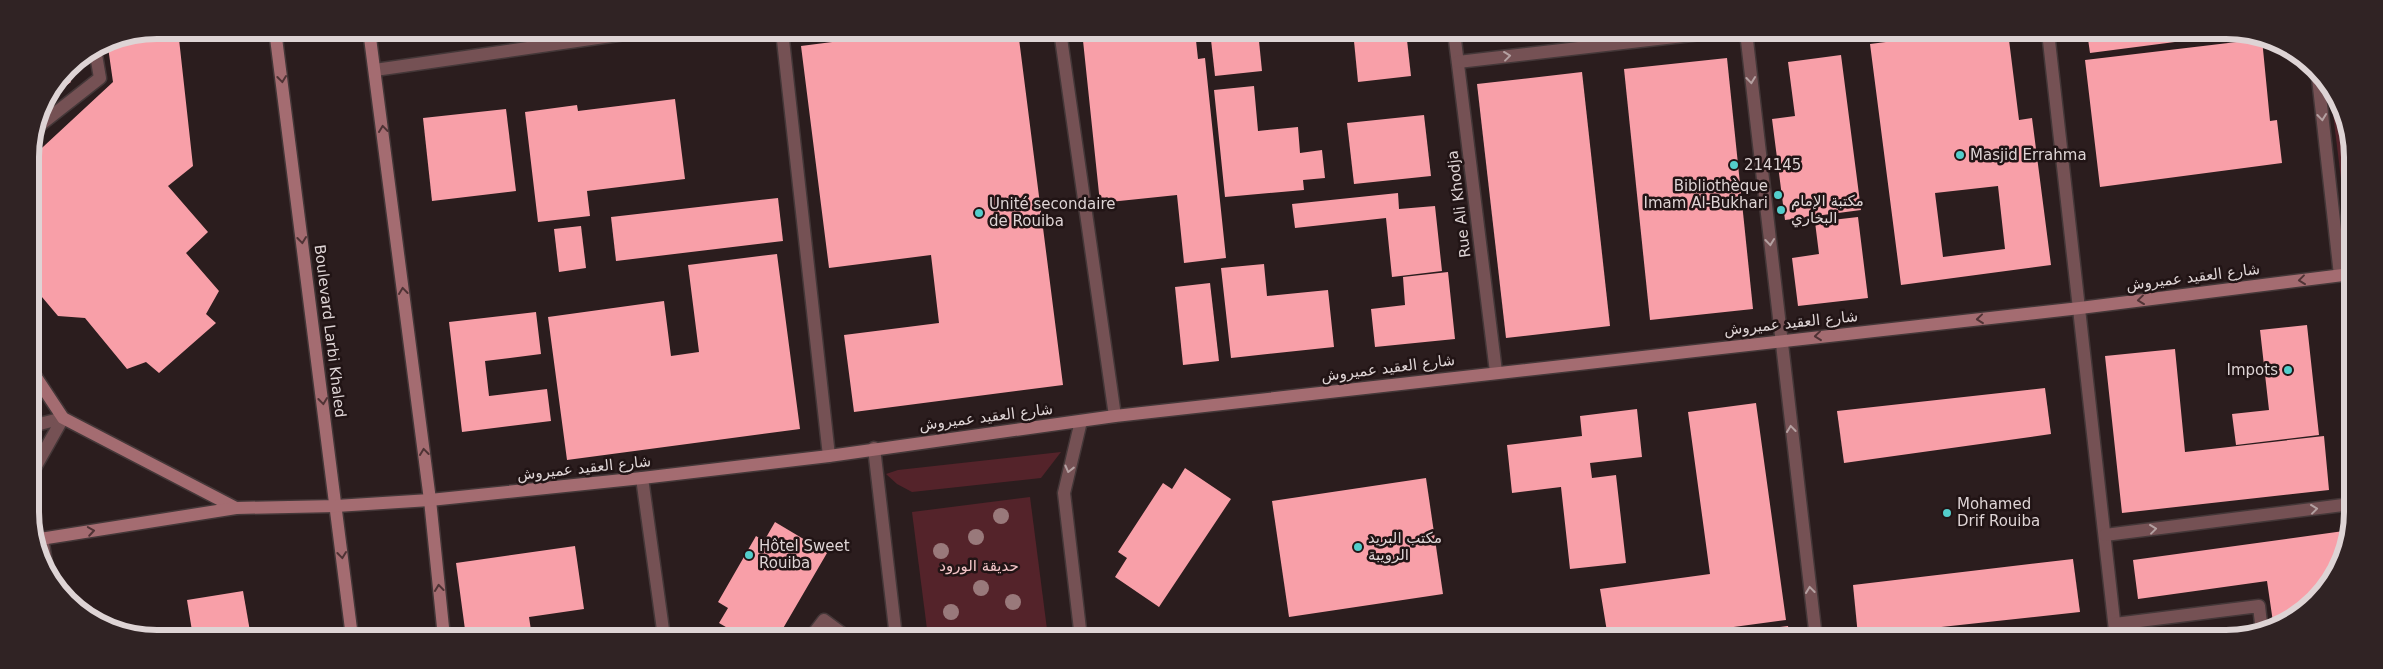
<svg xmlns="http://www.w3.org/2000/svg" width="2383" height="669" font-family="'DejaVu Sans',Cairo,sans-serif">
	<rect width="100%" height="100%" fill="#2b1d1e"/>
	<!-- green -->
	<g fill="#54232a">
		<path d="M 2331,97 L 2351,133 L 2350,253 Z"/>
		<path d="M 1061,452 L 1041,478 L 912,492 L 897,484 L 886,474 L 898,470 Z"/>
		<path d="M 1030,497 L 1048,637 L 928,637 L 912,512 Z"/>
	</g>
	<!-- building -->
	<g fill="#f89fa8" fill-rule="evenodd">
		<path d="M 157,30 L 178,30 L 193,166 L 168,186 L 208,232 L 186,253 L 219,291 L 206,314 L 216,323 L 159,373 L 146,362 L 127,369 L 85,318 L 58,316 L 31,284 L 30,159 L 113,82 L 107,40 Z"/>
		<path d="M 918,31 L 1018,31 L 1063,385 L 854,412 L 844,335 L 939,323 L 931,255 L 829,268 L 801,46 Z"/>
		<path d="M 1082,31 L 1195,31 L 1198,59 L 1205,58 L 1226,258 L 1184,263 L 1177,195 L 1100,203 Z"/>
		<path d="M 1210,31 L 1258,31 L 1262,71 L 1215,76 Z"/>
		<path d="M 1353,31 L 1406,31 L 1411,76 L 1358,82 Z"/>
		<path d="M 1965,32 L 2008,32 L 2019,120 L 2032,118 L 2051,265 L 1901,285 L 1870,44 ZM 1998,186 L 2005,249 L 1943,257 L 1935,193 Z"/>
		<path d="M 2087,32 L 2197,32 L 2198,39 L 2090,53 Z"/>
		<path d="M 2262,39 L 2270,121 L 2277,120 L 2282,163 L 2100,187 L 2085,60 Z"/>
		<path d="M 1841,55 L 1861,210 L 1785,220 L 1772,119 L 1795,116 L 1788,62 Z"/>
		<path d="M 1727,58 L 1753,309 L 1650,320 L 1624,69 Z"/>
		<path d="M 1582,72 L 1610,326 L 1506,338 L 1477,84 Z"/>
		<path d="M 64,73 L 71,82 L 44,102 Z"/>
		<path d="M 1254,86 L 1258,131 L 1298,127 L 1300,153 L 1322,150 L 1325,178 L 1303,180 L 1304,190 L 1225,197 L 1214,90 Z"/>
		<path d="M 675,99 L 685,179 L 587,191 L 590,216 L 538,222 L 525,112 L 577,105 L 578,111 Z"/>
		<path d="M 506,109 L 516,191 L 432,201 L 423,118 Z"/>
		<path d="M 1424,115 L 1431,176 L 1354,184 L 1347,123 Z"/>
		<path d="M 1398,193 L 1399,209 L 1435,206 L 1442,271 L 1392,277 L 1386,218 L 1295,228 L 1292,204 Z"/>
		<path d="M 778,198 L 783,241 L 616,261 L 611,217 Z"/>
		<path d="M 1858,217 L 1868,298 L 1798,306 L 1792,258 L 1819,254 L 1815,222 Z"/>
		<path d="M 581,226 L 586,268 L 559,272 L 554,229 Z"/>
		<path d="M 777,254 L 800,429 L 567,460 L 548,317 L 664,301 L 671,356 L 699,352 L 688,265 Z"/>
		<path d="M 1264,264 L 1267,296 L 1328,290 L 1334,347 L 1231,358 L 1221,268 Z"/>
		<path d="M 1448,272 L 1455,339 L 1375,347 L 1371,309 L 1405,305 L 1403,277 Z"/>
		<path d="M 1210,283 L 1219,361 L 1183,365 L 1175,287 Z"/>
		<path d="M 536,312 L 541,354 L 485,361 L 489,396 L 547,389 L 551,421 L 462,432 L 449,322 Z"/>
		<path d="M 2307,325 L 2319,435 L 2236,445 L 2232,414 L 2269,410 L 2260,330 Z"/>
		<path d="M 2175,349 L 2185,452 L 2324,436 L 2329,490 L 2122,513 L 2105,356 Z"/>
		<path d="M 2045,388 L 2051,434 L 1844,463 L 1837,411 Z"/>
		<path d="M 1756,403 L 1786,620 L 1652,638 L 1608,638 L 1600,589 L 1710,574 L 1688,412 Z"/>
		<path d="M 1637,409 L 1642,457 L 1590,463 L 1592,478 L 1616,475 L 1626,563 L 1570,569 L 1561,487 L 1512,493 L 1507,445 L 1582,436 L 1580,416 Z"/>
		<path d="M 1185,468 L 1231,499 L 1159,607 L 1115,577 L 1127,558 L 1118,552 L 1163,483 L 1172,489 Z"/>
		<path d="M 1426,478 L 1443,594 L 1289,617 L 1272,501 Z"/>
		<path d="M 775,522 L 827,553 L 778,637 L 743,637 L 719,623 L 728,608 L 718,602 L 756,536 L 764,541 Z"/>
		<path d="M 2351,530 L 2350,537 L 2336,576 L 2310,608 L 2274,629 L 2267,581 L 2138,599 L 2133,560 Z"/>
		<path d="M 575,546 L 584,609 L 529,617 L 532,637 L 466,637 L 456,563 Z"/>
		<path d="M 2073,559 L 2080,612 L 1858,636 L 1853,585 Z"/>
		<path d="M 243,591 L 251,637 L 193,637 L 187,600 Z"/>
		<path d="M 1788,626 L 1790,638 L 1716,638 L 1748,631 Z"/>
		<path d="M 1209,627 L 1226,638 L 1202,638 Z"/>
	</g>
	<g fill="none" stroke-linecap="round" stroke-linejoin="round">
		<!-- lane casing -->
		<g stroke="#443738" stroke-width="15">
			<g id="lane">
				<path d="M 32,426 L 63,418"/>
				<path d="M 811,637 L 824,620 L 847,637"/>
			</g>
		</g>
		<!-- street casing -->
		<g stroke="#443738" stroke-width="15">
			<g id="street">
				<path d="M 782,31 L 829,456"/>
				<path d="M 1060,31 L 1115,416"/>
				<path d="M 1454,32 L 1496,372"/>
				<path d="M 1746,32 L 1816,638"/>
				<path d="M 2048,32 L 2116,639"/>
				<path d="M 1458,62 L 1718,32"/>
				<path d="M 2317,69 L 2340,275"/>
				<path d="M 375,70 L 646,31"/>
				<path d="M 35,129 L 100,78 L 95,49"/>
				<path d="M 1081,421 L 1064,493 L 1081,638"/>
				<path d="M 874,448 L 896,637"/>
				<path d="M 32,473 L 63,418"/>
				<path d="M 642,478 L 664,637"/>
				<path d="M 2105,535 L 2351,504"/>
				<path d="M 42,538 L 46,562"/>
				<path d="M 2115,624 L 2259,606 L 2262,632"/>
			</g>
		</g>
		<!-- secondary casing -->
		<g stroke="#443738" stroke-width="15">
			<g id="secondary">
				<path d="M 275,30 L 352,637"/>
				<path d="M 369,30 L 430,500 L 444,637"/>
				<path d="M 32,371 L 63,418 L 236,508 L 336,506 L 430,500 L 642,478 L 829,456 L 1115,416 L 2080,308 L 2351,274"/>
				<path d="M 34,540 L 236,508"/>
			</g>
		</g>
		<!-- lane -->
		<use href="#lane" stroke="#755154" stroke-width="12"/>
		<!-- street -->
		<use href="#street" stroke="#755154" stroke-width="12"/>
		<!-- secondary -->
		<use href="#secondary" stroke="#a46c71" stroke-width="12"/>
	</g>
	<!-- trees -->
	<g fill="#99797b">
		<circle cx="1001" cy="516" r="8"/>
		<circle cx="976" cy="537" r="8"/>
		<circle cx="941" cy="551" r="8"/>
		<circle cx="981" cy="588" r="8"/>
		<circle cx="1013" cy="602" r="8"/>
		<circle cx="951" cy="612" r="8"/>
	</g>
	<!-- one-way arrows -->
	<defs><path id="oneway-chevron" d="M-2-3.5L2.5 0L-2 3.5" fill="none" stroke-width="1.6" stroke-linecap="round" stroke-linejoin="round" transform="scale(1.25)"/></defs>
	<g stroke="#b4a0a1">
		<use href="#oneway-chevron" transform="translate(1507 56) rotate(-7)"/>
		<use href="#oneway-chevron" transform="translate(1751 80) rotate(84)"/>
		<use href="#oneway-chevron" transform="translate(2322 117) rotate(84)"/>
		<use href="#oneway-chevron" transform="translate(1770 242) rotate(84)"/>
		<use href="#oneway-chevron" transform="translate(1791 429) rotate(-97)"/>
		<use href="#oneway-chevron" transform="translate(1069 469) rotate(104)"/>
		<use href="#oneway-chevron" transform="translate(2314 509) rotate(-7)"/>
		<use href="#oneway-chevron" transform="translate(2153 529) rotate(-7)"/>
		<use href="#oneway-chevron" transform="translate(1810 590) rotate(-97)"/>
	</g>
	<g stroke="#4f3335">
		<use href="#oneway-chevron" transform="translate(282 79) rotate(83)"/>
		<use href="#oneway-chevron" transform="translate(383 129) rotate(-97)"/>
		<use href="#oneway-chevron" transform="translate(302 240) rotate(83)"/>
		<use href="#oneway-chevron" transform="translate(2302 280) rotate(173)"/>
		<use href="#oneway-chevron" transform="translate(403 291) rotate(-97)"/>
		<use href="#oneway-chevron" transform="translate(2141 300) rotate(173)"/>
		<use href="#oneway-chevron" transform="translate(1980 319) rotate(174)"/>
		<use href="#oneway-chevron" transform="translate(1818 336) rotate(174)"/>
		<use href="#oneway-chevron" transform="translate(323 401) rotate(83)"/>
		<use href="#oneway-chevron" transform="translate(424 452) rotate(-97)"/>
		<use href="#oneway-chevron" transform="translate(91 531) rotate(-9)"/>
		<use href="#oneway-chevron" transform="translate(342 555) rotate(83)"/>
		<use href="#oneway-chevron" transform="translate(439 588) rotate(-96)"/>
	</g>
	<!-- markers -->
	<g fill="#53cdcb" stroke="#211415" stroke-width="2">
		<circle cx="1960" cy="155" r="5"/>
		<circle cx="1734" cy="165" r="5"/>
		<circle cx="1778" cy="195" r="5"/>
		<circle cx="1781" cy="210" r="5"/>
		<circle cx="979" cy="213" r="5"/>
		<circle cx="2288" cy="370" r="5"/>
		<circle cx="1947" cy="513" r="5"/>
		<circle cx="1358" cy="547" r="5"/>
		<circle cx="749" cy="555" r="5"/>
	</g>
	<g text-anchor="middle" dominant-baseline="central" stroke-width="5" stroke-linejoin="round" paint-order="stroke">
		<!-- poi labels -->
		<g font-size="15" fill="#ded4d5" stroke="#211415" text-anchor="start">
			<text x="1970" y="155">Masjid Errahma</text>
			<text x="1744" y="165">214145</text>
			<text x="1768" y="186" text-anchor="end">Bibliothèque<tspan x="1768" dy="17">Imam Al-Bukhari</tspan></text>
			<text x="1791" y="201">مكتبة الإمام<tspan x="1791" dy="17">البخاري</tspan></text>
			<text x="989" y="204">Unité secondaire<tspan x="989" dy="17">de Rouiba</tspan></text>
			<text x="2278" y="370" text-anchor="end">Impots</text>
			<text x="1957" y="504">Mohamed<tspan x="1957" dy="17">Drif Rouiba</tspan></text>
			<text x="1368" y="538">مكتب البريد<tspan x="1368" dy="17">الرويبة</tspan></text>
			<text x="759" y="546">Hôtel Sweet<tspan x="759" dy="17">Rouiba</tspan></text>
		</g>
		<!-- street labels -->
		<g font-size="15" fill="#ded4d5" stroke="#211415">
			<text transform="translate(1459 204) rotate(-97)">Rue Ali Khodja</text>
			<text transform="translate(2193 277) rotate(-7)">شارع العقيد عميروش</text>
			<text transform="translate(1791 323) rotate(-6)">شارع العقيد عميروش</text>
			<text transform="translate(330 331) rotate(83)">Boulevard Larbi Khaled</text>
			<text transform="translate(1388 368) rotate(-7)">شارع العقيد عميروش</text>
			<text transform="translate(986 417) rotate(-7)">شارع العقيد عميروش</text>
			<text transform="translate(584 468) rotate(-6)">شارع العقيد عميروش</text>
		</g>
		<!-- park labels -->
		<g font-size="15" fill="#f3c4c7" stroke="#211415">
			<text x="979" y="566">حديقة الورود</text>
		</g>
	</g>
	<!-- crop -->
	<path d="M0 0H2383V669H0ZM157 39H2226A118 118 0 0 1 2344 157V512A118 118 0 0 1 2226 630H157A118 118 0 0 1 39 512V157A118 118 0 0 1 157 39Z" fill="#302324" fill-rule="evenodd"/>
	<path fill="none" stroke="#ded4d5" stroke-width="6" d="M157 39H2226A118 118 0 0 1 2344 157V512A118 118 0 0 1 2226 630H157A118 118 0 0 1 39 512V157A118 118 0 0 1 157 39Z"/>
</svg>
